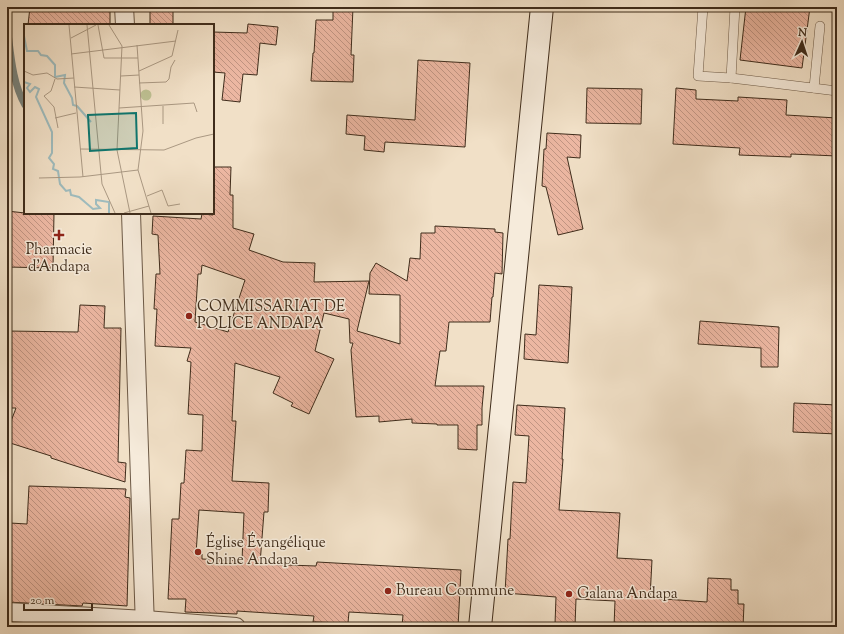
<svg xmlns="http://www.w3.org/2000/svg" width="844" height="634" font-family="'Sorts Mill Goudy',serif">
	<defs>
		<pattern id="building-back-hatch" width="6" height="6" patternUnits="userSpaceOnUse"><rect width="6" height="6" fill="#ecb7a2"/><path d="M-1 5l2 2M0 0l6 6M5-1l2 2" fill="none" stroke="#c19583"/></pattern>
	</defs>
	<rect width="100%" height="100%" fill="#f1e0c7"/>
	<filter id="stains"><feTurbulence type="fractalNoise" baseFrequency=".005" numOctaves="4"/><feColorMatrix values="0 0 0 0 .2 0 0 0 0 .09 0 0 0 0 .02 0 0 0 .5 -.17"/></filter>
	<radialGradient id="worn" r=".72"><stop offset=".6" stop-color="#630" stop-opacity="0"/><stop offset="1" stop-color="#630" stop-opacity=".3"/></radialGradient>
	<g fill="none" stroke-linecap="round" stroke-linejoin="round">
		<!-- stream -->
		<path stroke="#78827c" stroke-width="7" d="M 7,32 L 8,33 C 11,57 13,84 25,105"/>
	</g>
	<!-- building -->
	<g fill="url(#building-back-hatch)" stroke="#3f2c1b" fill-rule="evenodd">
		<path d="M 30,7 L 110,7 L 110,25 L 28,25 Z"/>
		<rect x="150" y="7" width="23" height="18"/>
		<path d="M 333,7 L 353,7 L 351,55 L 354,55 L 353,82 L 311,81 L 313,53 L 314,53 L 316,20 L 333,20 Z"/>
		<path d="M 746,7 L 810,7 L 802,68 L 740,60 Z"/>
		<path d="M 248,24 L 278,27 L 276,45 L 260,43 L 257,75 L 243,74 L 240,102 L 222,100 L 225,73 L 213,72 L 213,32 L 247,33 Z"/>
		<path d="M 418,60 L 470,63 L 465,147 L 385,142 L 384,152 L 364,150 L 365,136 L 346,134 L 347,115 L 415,120 Z"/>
		<path d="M 587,88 L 642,89 L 641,124 L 586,123 Z"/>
		<path d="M 676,88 L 696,90 L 696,99 L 738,101 L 738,97 L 787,100 L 786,115 L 837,118 L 837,156 L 791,154 L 791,157 L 739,155 L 740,148 L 673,144 Z"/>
		<path d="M 547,133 L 581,135 L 580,158 L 567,157 L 583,229 L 558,235 L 546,187 L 542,186 L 544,149 L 546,149 Z"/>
		<path d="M 213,167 L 231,167 L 230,195 L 233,195 L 233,228 L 254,234 L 249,250 L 283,262 L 315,263 L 314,282 L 369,281 L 357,331 L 400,344 L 400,295 L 369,294 L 370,273 L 376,263 L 407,281 L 410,258 L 420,259 L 421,233 L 435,233 L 435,226 L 495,229 L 495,232 L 503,233 L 502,274 L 495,273 L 493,297 L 492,297 L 490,322 L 449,322 L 446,351 L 440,351 L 435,386 L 484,386 L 482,408 L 482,425 L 477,425 L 477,450 L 458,449 L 458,425 L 437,425 L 437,424 L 412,423 L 412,419 L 379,422 L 379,416 L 356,417 L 351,350 L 353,343 L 350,343 L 349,319 L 324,313 L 315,351 L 334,359 L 309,414 L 291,406 L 293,403 L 273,393 L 280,377 L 235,363 L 232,421 L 236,421 L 232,481 L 269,483 L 268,512 L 264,512 L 260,564 L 316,566 L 317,562 L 461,570 L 458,627 L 402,626 L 403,615 L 349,612 L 348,623 L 313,622 L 314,616 L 237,611 L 237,614 L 185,612 L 186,599 L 168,599 L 172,519 L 179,519 L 181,483 L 184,483 L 186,450 L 202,451 L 203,415 L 188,414 L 191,362 L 187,361 L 191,348 L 155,346 L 157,309 L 154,309 L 156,274 L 160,274 L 158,235 L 152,234 L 153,216 L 201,219 L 202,214 L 213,215 ZM 202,265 L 245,280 L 228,332 L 195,322 L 198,274 L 201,274 ZM 199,510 L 244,513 L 242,561 L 202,559 L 202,554 L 196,554 Z"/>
		<path d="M 7,211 L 25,213 L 54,213 L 53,268 L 7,267 Z"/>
		<path d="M 539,285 L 572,287 L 568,363 L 524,359 L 525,334 L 536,335 Z"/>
		<path d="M 80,305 L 105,306 L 104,328 L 121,328 L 118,462 L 126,463 L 125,482 L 51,458 L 51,456 L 7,442 L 7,432 L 16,408 L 7,408 L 7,331 L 78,332 Z"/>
		<path d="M 700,321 L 779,327 L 778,367 L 761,367 L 761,348 L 698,344 Z"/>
		<path d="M 794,403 L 837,405 L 837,434 L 793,432 Z"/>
		<path d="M 517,405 L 565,408 L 562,459 L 563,459 L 559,510 L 620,513 L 617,558 L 652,560 L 650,598 L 707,602 L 708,578 L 731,579 L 731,590 L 738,590 L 738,604 L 744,604 L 743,627 L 614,627 L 615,601 L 576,599 L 575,626 L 555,624 L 556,597 L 505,593 L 508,539 L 510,539 L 513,482 L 526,483 L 529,436 L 515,435 Z"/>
		<path d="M 29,486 L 126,489 L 125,497 L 130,498 L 130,499 L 127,606 L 83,603 L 82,606 L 7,602 L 7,572 L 10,523 L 27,524 Z"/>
		<path d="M 12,623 L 82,627 L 12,627 Z"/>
	</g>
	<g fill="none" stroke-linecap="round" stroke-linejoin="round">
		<!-- lane casing -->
		<g stroke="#6c5946" stroke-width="10">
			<g id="lane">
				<path d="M 703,7 L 698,76 L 731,78 L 837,91"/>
				<path d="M 731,78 L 735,7"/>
				<path d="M 814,88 L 820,26"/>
			</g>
		</g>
		<!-- street casing -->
		<g stroke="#6c5946" stroke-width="20">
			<g id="street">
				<path d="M 124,7 L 125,25"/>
				<path d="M 131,213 L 145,627"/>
				<path d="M 7,612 L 145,620 L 236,627"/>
			</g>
		</g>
		<!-- secondary casing -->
		<g stroke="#3f2c1b" stroke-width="24">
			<path id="secondary" d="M 480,627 L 542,7"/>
		</g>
		<!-- lane -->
		<use href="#lane" stroke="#f6ebdb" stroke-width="9"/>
		<!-- street -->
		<use href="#street" stroke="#f6ebdb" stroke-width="18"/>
		<!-- secondary -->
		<use href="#secondary" stroke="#f6ebdb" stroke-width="22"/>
	</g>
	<!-- markers -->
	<g fill="#8f2418" stroke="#f6ebdb" stroke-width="1.5">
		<path d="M57 229h4v4h4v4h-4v4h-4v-4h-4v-4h4z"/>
		<circle cx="189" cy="316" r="4"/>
		<circle cx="198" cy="552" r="4"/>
		<circle cx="388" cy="591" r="4"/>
		<circle cx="569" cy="594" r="4"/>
	</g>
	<g text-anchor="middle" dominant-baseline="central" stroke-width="3" stroke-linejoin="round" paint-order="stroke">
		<!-- poi labels -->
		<g font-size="15" fill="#3f2c1b" stroke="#f6ebdb" text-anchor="start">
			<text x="59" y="250" text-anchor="middle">Pharmacie<tspan x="59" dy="17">d'Andapa</tspan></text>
			<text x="197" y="307">COMMISSARIAT DE<tspan x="197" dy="17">POLICE ANDAPA</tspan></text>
			<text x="206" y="543">Église Évangélique<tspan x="206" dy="17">Shine Andapa</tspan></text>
			<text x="396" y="591">Bureau Commune</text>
			<text x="577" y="594">Galana Andapa</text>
		</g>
	</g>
	<!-- overview -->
	<g transform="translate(24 24)">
		<rect width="190" height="190" fill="#f1e0c7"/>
		<path d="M116.5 71a5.5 5.5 0 1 1 11 0a5.5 5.5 0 1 1-11 0Z" fill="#bec193"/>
		<path fill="none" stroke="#9ebbbd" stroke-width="2" d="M 0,12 L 3,27 L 14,27 L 17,31 L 23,32 L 31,41 L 31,53 L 41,51 L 40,59 L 48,74 L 49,81 L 53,82 L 67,98M 0,58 L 6,60 L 3,64 L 6,68 L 11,63 L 15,65 L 12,73 L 28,108 L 28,129 L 25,134 L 30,140 L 29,145 L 34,147 L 36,160 L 42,167 L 46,166 L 47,171 L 55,173 L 69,185 L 76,184 L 72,180 L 72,176 L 85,178 L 85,189"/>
		<path fill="none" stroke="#aa9882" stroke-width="1" d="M 45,1 L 59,153M 63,1 L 78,160 L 91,189M 74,1 L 80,34 L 114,34M 85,1 L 98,22 L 93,126 L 106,189M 47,14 L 72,1M 113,21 L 119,107 L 114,146 L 127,189M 47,30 L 152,17M 0,47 L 9,51 L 23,49 L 33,55 L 50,54M 115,47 L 148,32 L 154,6M 97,52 L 115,51M 31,55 L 27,67 L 20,72 L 30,83 L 34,104M 115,59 L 142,58 L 145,55 L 147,43 L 151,36M 50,63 L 96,66M 95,84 L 170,79 L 173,88M 31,94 L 52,89M 139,100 L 139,82M 56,125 L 140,126 L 172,114 L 190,110M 15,154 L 56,153 L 114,146M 123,172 L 138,166 L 144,182 L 156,180M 100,189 L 125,182"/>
		<path fill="#0f766e" fill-opacity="0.15" stroke="#0f766e" stroke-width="2" d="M 112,89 L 113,124 L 66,127 L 64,91 Z"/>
		<rect width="190" height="190" fill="none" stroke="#3f2c1b" stroke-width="2"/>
	</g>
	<!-- margin -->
	<rect width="844" height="634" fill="none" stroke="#f1e0c7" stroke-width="24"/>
	<rect x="8" y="8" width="828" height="618" fill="none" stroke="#3f2c1b" stroke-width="2"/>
	<rect x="12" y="12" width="820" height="610" fill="none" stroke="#3f2c1b"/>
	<!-- north arrow -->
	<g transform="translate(802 42) rotate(3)" stroke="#f6ebdb" stroke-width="3" paint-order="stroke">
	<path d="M0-3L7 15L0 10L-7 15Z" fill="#3f2c1b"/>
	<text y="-6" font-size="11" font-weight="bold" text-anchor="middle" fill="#3f2c1b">N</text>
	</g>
	<!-- scale -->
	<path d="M24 604v6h68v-6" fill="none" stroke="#3f2c1b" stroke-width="2"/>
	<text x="30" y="604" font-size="12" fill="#3f2c1b" stroke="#f6ebdb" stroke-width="3" paint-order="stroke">20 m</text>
	<rect width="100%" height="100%" filter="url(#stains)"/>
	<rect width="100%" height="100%" fill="url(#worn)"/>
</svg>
